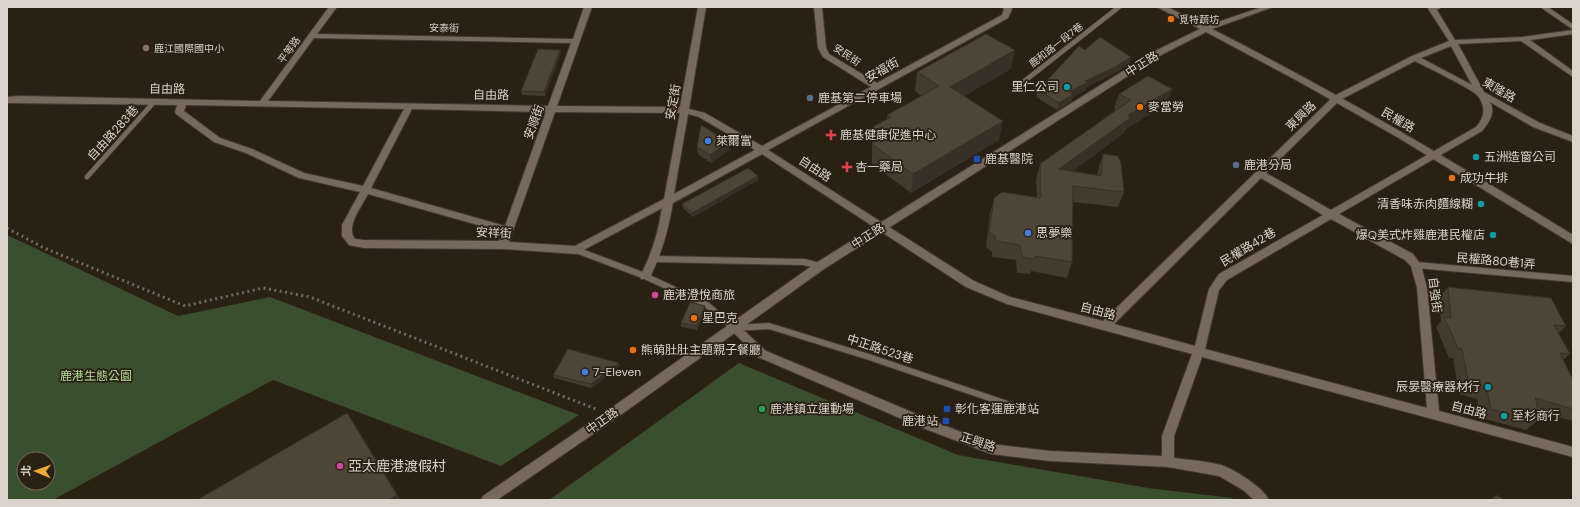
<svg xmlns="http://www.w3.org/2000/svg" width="1580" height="507" font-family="'DM Sans','Noto Sans TC',sans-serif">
	<rect width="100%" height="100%" fill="#2b2014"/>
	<!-- green -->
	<g fill="#3a4f2e" fill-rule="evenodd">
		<path d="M 7,235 L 178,316 L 270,297 L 579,415 L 501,466 L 273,380 L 53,500 L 7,500 ZM 24,459 L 48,459 L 48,483 L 24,483 Z"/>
		<path d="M 739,363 L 958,455 L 1148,488 L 1232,498 L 1235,500 L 549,500 Z"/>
	</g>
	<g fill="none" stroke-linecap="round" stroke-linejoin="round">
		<!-- lane-far1 casing -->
		<g stroke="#433a32" stroke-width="6">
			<g id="lane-far1">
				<path d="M 1544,7 L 1573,27"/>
				<path d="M 1431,8 L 1438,7"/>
				<path d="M 1022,83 L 1119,7"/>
				<path d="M 87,177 L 154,102"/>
			</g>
		</g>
		<!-- lane casing -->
		<g stroke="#433a32" stroke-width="8">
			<g id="lane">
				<path d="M 576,250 L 645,276 L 707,305 L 734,328 L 769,326 L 869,357 L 1016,407"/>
				<path d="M 654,259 L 804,262 L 820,266"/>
				<path d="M 1416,265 L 1573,279"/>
			</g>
		</g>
		<!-- street casing -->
		<g stroke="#433a32" stroke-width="2">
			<path id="street" d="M 329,7 L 337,7 L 317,34 L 573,39 L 584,7 L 592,7 L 557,106 L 680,107 L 698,7 L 706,7 L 689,109 L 705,113 L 762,146 L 871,87 L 823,57 L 818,48 L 814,7 L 822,7 L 826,48 L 829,54 L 877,83 L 1002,15 L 1004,9 L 1002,7 L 1010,7 L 1012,9 L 1008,18 L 768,150 L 974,281 L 1010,297 L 1103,321 L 1334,96 L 1412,56 L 1449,41 L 1427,7 L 1435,7 L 1455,40 L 1523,37 L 1573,30 L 1573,34 L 1530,40 L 1573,71 L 1573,77 L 1521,41 L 1458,44 L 1484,92 L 1540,123 L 1573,136 L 1573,142 L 1533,127 L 1490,102 C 1496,113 1489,122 1482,131 L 1339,214 L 1413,254 L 1421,265 L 1427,288 L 1439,411 L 1573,447 L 1573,457 L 1202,357 L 1174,436 L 1174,458 C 1189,460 1206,461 1221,465 C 1234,469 1264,488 1269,500 L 1254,500 L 1243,490 L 1219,476 L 1168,467 L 1050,461 L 991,454 L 923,428 L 758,357 L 729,328 L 730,325 L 734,324 L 738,325 L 766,351 L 931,420 L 991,444 L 1050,451 L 1162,456 L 1162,436 L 1192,354 L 1007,304 L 966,287 L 762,154 L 673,203 C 668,230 662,254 649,279 L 641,279 L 640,276 C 652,254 658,233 662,208 L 576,254 L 503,249 L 364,248 L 349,245 L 342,236 L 342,225 L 360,192 L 299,178 L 246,153 L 214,142 L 176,114 L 175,112 L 177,105 L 7,103 L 7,97 L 20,96 L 260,101 ZM 314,38 L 571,43 L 548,106 L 268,101 ZM 1451,46 L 1472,85 L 1421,58 ZM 1415,61 C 1426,67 1473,89 1478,96 C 1486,107 1485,117 1476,127 L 1331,210 L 1266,173 L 1340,100 ZM 186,105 L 404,109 L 363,186 L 304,173 L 252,149 L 220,138 L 184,111 ZM 412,109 L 546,112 L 505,226 L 371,188 ZM 555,112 L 680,113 L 664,199 L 575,246 L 509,242 ZM 688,114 L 699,117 L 755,150 L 674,194 ZM 1261,178 L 1323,215 L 1219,274 L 1209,289 L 1195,346 L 1114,324 ZM 368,194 L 503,232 L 499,241 L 364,240 L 355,239 C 345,227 362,206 368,194 ZM 1331,219 L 1405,260 L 1411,266 L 1417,288 L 1427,408 L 1205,349 L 1219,290 L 1227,280 Z"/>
		</g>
		<!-- secondary casing -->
		<g stroke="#433a32" stroke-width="2">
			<path id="secondary" d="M 1157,7 L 1167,7 L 1206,26 L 1262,7 L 1273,7 L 1212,29 C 1336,92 1455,162 1573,235 L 1573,244 L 1397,137 L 1296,80 L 1206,32 L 1161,55 L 824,269 L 615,419 L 497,500 L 481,500 L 483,496 L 607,411 L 816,263 L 1155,51 L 1200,29 Z"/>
		</g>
		<!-- path -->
		<path stroke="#72695f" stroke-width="3" stroke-dasharray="2 3.5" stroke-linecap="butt" d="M 7,228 L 44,248 L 185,306 L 263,288 L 310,297 L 598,410"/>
		<!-- lane-far1 -->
		<use href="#lane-far1" stroke="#776a5c" stroke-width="4.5"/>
		<!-- lane -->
		<use href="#lane" stroke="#776a5c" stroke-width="6"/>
		<!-- street -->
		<use href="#street" fill="#776a5c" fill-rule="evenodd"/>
		<!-- secondary -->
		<use href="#secondary" fill="#776a5c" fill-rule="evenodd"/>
	</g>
	<!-- wall -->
	<g fill="#443b2f">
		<path d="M 560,50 L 561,53 L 545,96 L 522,95 L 521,91 Z"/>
		<path d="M 1085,50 L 1131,57 L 1129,64 L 1113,74 L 1086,87 L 1086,90 L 1073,97 L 1071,102 L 1057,110 L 1036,97 L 1038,90 Z"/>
		<path d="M 1011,69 L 964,96 L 999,140 L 911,193 L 872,164 L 872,146 L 873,127 L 887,119 L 887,115 L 922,96 L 915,91 L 917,72 Z"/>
		<path d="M 1172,89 L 1166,104 L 1126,129 L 1124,133 L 1073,171 L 1097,175 L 1098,170 L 1103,154 L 1124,192 L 1118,207 L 1073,202 L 1072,262 L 1067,278 L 1031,271 L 1030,274 L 1017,273 L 1016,260 L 992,257 L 992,252 L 986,247 L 990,213 L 994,198 L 1037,197 L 1036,180 L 1040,164 L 1116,110 L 1114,109 L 1119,94 Z"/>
		<path d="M 729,142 L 729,150 L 711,163 L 698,154 L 697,147 Z"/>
		<path d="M 758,180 L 693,217 L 683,208 L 682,204 Z"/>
		<path d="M 1448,287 L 1566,326 L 1558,334 L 1570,354 L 1563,360 L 1573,380 L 1573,421 L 1537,411 L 1537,421 L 1526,430 L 1481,418 L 1477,399 L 1459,394 L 1453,358 L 1449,358 L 1436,327 L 1441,321 L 1439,297 Z"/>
		<path d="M 706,310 L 697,330 L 681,327 L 681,323 Z"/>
		<path d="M 620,366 L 592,388 L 554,378 L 553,375 Z"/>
		<path d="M 1496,495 L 1505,500 L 1490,500 Z"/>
	</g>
	<!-- shaded-wall -->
	<g fill="#373026">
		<path d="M 560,50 L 561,53 L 545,96 L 544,92 Z"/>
		<path d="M 1015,50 L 1011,69 L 947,106 L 950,87 Z"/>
		<path d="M 1131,57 L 1129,64 L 1113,74 L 1086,87 L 1086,90 L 1073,97 L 1071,102 L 1057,110 L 1059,103 L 1069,92 L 1085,81 Z"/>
		<path d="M 1172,89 L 1166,104 L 1126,129 L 1124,133 L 1055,184 L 1059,169 L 1128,115 Z"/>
		<path d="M 1003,121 L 999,140 L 911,193 L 913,174 Z"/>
		<path d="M 729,142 L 729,150 L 711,163 L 710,155 Z"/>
		<path d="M 758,176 L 758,180 L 693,217 L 692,213 Z"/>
		<path d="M 705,306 L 706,310 L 697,330 L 697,326 Z"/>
		<path d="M 619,363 L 620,366 L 592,388 L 591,384 Z"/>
		<path d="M 347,413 L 359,431 L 401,500 L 389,500 Z"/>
	</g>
	<!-- building -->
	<g fill="#4f4537" stroke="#373026">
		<path d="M 986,34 L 1015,50 L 950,87 L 1003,121 L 913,174 L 873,145 L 873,127 L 891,117 L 887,115 L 939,86 L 917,72 Z"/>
		<path d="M 1100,37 L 1131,57 L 1115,67 L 1085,81 L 1088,82 L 1069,92 L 1073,94 L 1059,103 L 1038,90 L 1079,46 L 1085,50 Z"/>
		<path d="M 538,49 L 560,50 L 544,92 L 521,91 Z"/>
		<path d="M 1148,76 L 1172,89 L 1128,115 L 1130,118 L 1059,169 L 1101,176 L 1103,154 L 1118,156 L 1121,163 L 1124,192 L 1073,186 L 1072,262 L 1035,256 L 1035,259 L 1022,257 L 1020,245 L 996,241 L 995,236 L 989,232 L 994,198 L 1002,192 L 1041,198 L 1040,164 L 1131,100 L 1119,94 Z"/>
		<path d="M 701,125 L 729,142 L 710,155 L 697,147 Z"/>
		<path d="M 748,168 L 758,176 L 692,213 L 682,204 Z"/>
		<path d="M 1448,287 L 1551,298 L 1566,326 L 1554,325 L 1570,354 L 1560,353 L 1573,380 L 1573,409 L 1535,398 L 1537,404 L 1537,421 L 1491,409 L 1487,390 L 1469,385 L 1462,349 L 1458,348 L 1444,317 L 1451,318 Z"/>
		<path d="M 690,302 L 705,306 L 697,326 L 681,323 Z"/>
		<path d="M 568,349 L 619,363 L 591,384 L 553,375 Z"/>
		<path d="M 347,413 L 397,495 L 389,500 L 197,500 Z"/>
		<path d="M 1496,495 L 1505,500 L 1496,500 Z"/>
	</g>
	<!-- markers -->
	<g fill="#e8710a" stroke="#2b2014" stroke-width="1.5">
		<circle cx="1171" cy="19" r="4"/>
		<circle cx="1140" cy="107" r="4"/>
		<circle cx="1452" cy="178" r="4"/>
		<circle cx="694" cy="318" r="4"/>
		<circle cx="633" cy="350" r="4"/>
	</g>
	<circle fill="#8d6e63" stroke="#2b2014" stroke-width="1.5" cx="146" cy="48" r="4"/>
	<g fill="#0f9aa8" stroke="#2b2014" stroke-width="1.5">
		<circle cx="1067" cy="87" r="4"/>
		<circle cx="1476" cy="157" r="4"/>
		<circle cx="1481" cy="204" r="4"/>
		<circle cx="1493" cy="235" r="4"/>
		<circle cx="1488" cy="387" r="4"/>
		<circle cx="1504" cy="416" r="4"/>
	</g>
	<g fill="#5c6f8a" stroke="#2b2014" stroke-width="1.5">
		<circle cx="810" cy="98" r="4"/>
		<circle cx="1236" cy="165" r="4"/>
	</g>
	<g fill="#e0444e" stroke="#2b2014" stroke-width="1.5">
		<path d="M829 129h4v4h4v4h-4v4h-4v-4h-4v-4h4z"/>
		<path d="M845 161h4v4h4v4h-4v4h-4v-4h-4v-4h4z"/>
	</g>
	<g fill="#3f7fe0" stroke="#2b2014" stroke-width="1.5">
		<circle cx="708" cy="141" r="4"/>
		<circle cx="1028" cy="233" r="4"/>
		<circle cx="585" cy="372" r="4"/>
	</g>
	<g fill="#1a4fb4" stroke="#2b2014" stroke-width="1.5">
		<rect x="973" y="155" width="8" height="8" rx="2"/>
		<rect x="943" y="405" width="8" height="8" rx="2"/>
		<rect x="942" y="417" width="8" height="8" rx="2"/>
	</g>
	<g fill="#d1479c" stroke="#2b2014" stroke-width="1.5">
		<circle cx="655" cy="295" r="4"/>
		<circle cx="340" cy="466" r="4"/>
	</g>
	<circle fill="#2e9e5b" stroke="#2b2014" stroke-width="1.5" cx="762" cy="409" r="4"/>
	<g text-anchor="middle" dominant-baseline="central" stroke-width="3.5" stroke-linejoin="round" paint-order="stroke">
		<!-- far-poi labels -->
		<g font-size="10" fill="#dad3cb" stroke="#2b2014" text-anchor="start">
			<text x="1179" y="19">覓特蔬坊</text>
			<text x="154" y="48">鹿江國際國中小</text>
		</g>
		<!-- far-street labels -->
		<g font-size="10" fill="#dad3cb" stroke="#2b2014">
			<text transform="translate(444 28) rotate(1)">安泰街</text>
			<text transform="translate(1056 45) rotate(-38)">鹿和路一段7巷</text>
			<text transform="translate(289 50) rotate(-54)">平等路</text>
			<text transform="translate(847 55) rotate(34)">安民街</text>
		</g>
		<!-- street labels -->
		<g font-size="12" fill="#dad3cb" stroke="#2b2014">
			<text transform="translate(1142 64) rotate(-32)">中正路</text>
			<text transform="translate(882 70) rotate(-29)">安福街</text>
			<text transform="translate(167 89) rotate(1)">自由路</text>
			<text transform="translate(1499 90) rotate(30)">東隆路</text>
			<text transform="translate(491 95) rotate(1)">自由路</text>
			<text transform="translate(673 102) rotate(-80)">安定街</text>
			<text transform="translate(1301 116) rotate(-44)">東興路</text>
			<text transform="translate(1398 120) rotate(30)">民權路</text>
			<text transform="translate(534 122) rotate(-70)">安順街</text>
			<text transform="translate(113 133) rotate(-48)">自由路283巷</text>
			<text transform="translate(815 169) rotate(33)">自由路</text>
			<text transform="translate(494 233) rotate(2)">安祥街</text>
			<text transform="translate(868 236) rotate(-32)">中正路</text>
			<text transform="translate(1248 247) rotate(-31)">民權路42巷</text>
			<text transform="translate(1496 261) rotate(5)">民權路80巷1弄</text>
			<text transform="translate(1435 295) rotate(83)">自強街</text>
			<text transform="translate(1098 311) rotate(15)">自由路</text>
			<text transform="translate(880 349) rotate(18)">中正路523巷</text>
			<text transform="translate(1469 410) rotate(15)">自由路</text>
			<text transform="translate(602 421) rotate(-35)">中正路</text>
			<text transform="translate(978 442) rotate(18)">正興路</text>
		</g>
		<!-- poi labels -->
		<g font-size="12" fill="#dad3cb" stroke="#2b2014" text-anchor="start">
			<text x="1059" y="87" text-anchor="end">里仁公司</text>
			<text x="818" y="98">鹿基第二停車場</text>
			<text x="1148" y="107">麥當勞</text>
			<text x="840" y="135">鹿基健康促進中心</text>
			<text x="716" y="141">萊爾富</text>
			<text x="1484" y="157">五洲造窗公司</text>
			<text x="985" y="159">鹿基醫院</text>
			<text x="1244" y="165">鹿港分局</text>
			<text x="855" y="167">杏一藥局</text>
			<text x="1460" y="178">成功牛排</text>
			<text x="1473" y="204" text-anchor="end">清香味赤肉麵線糊</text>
			<text x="1036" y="233">思夢樂</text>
			<text x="1485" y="235" text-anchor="end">爆Q美式炸雞鹿港民權店</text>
			<text x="663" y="295">鹿港澄悅商旅</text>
			<text x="702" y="318">星巴克</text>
			<text x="641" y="350">熊萌肚肚主題親子餐廳</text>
			<text x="593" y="372">7-Eleven</text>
			<text x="1480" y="387" text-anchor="end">辰晏醫療器材行</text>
			<text x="770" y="409">鹿港鎮立運動場</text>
			<text x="955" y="409">彰化客運鹿港站</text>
			<text x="1512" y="416">至杉商行</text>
			<text x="938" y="421" text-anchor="end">鹿港站</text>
		</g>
		<!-- park labels -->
		<g font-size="12" fill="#b0e095" stroke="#2b2014">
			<text x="96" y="376">鹿港生態公園</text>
		</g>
		<!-- near-poi labels -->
		<g font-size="14" fill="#dad3cb" stroke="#2b2014" text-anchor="start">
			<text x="348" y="466">亞太鹿港渡假村</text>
		</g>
	</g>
	<!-- border -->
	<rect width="1580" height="507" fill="none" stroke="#dad3cb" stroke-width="16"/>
	<!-- north arrow -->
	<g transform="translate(36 471) rotate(272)"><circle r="19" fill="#2b2014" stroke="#71685d"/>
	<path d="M0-3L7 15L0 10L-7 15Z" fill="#e8ab37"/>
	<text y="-6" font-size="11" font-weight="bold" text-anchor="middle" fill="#dad3cb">北</text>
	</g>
</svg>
